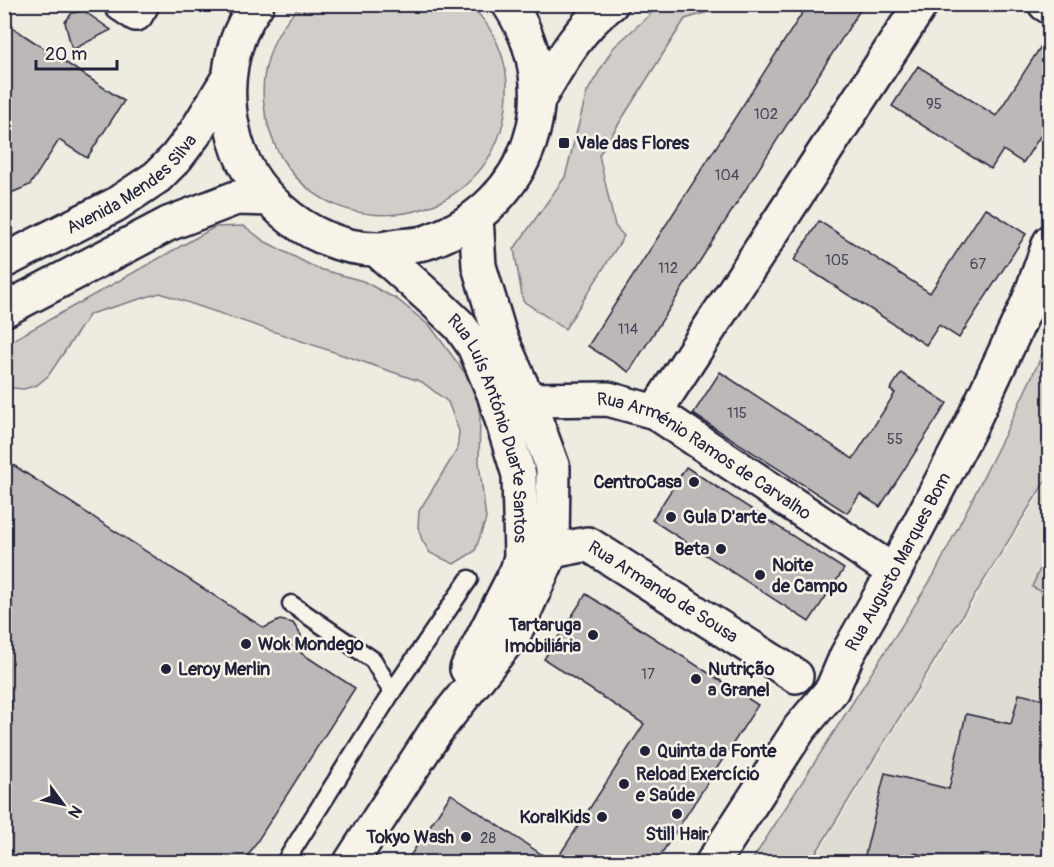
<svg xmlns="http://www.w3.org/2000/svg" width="1054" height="867" font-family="Pangolin,sans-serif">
	<rect width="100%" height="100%" fill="#eeebe1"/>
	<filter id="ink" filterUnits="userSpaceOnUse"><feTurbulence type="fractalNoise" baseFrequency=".0167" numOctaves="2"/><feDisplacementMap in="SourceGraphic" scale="12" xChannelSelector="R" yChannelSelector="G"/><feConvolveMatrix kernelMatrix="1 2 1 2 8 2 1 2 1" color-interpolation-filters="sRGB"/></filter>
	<g filter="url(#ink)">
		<!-- built -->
		<path fill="#dfdcd4" d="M 1049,480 L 1049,862 L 856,862 L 818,854 Z"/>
		<!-- green -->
		<g fill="#d1cdc9" stroke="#7a7882" stroke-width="1.5">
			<path d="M 302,5 L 470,5 C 494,27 509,61 507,94 C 501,243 292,260 265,112 C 258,75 272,30 302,5 Z"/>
			<path d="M 663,5 L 731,5 L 685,19 L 599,155 L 615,226 L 624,236 L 565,329 L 523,301 L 514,249 L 565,177 L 587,92 L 613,48 L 656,9 Z"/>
			<path d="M 244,226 L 264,241 L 316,268 L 363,281 L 398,300 L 431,327 L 476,388 L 480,416 L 479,462 L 486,519 L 475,551 L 454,564 L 430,553 L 422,540 L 418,527 L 419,511 L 457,450 L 459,431 L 448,402 L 422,382 L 160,293 L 90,314 L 48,376 L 37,385 L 24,389 L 12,388 L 5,383 L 4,345 L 215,227 Z"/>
			<path d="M 1049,340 L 1049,475 L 814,856 L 844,862 L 751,862 L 934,575 L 1004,436 Z"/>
			<path d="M 1049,548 L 1050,595 L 1049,595 L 1032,587 Z"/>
		</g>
		<!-- building -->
		<g fill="#bbb8b7" stroke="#22223b" stroke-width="1.5">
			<path d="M 808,4 L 864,4 L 629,372 L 588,346 Z"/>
			<path d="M 84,11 L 111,30 L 72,50 L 65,22 L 72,13 Z"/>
			<path d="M 4,22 L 124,101 L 87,158 L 59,140 L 30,185 L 4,196 Z"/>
			<path d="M 1050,32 L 1050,121 L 1023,163 L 1003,150 L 991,169 L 892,106 L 918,66 L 996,116 Z"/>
			<path d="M 985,208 L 1026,234 L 959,338 L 939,325 L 926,345 L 794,260 L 819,221 L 930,293 Z"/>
			<path d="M 720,372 L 853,459 L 895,393 L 890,390 L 901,373 L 947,403 L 880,507 L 860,494 L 847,513 L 693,414 Z"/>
			<path d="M 4,459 L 264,628 L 280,620 L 293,623 L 301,635 L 301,653 L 355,688 L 244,862 L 13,862 L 4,857 Z"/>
			<path d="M 686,467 L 844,569 L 809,622 L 652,520 Z"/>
			<path d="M 586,594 L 758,705 L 656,862 L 555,862 L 644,724 L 544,659 Z"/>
			<path d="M 1019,694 L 1050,701 L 1050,862 L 955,862 L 914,853 L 911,862 L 878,862 L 864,859 L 885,773 L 949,789 L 966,714 L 1011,724 Z"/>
			<path d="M 451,794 L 553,862 L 406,862 Z"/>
		</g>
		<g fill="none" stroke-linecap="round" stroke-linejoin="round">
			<!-- lane casing -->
			<g stroke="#22223b" stroke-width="21">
				<g id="lane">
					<path d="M 291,604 L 373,660 L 392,692"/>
					<path d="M 285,862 L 392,692 L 469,579"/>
				</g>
			</g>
			<!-- street casing -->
			<g stroke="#22223b" stroke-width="38">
				<g id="street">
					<path d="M 121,4 L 136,14 L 142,4"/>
					<path d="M 1045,4 L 1050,7"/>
					<path id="s1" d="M 376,249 L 438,305 L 460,326 L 474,346 L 494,394 L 519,475 L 521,557 L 517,571 L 467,669"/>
					<path id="s2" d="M 508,397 L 528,400 L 608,399 L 655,412 L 894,572"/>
					<path d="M 655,412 L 921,4"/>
					<path id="s3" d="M 531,555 L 588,544 L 796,676"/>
					<path d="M 351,862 L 436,731 L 516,630 L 552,550 L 553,468 L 528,400 L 500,336 L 479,266 L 476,217"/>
					<path id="s4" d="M 713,862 L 800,728 L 832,690 L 847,655 L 894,572 L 970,427 L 1028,303 L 1050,242"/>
				</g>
			</g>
			<!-- primary casing -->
			<g stroke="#22223b" stroke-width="38">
				<g id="primary">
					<path d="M 257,4 C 230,40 223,87 233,130 C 239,161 257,189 281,210 C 306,233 342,249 376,249 C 383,249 391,247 398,246 C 408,245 420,245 430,241 C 530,205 569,94 509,4"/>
					<path d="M 538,100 C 558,66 578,28 611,4"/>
					<path id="s5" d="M 4,261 L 115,205 L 157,177 L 176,158 L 195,133 L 229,77"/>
					<path d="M 4,310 L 168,224 L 236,198 L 269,199"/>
				</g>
			</g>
			<!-- lane -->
			<use href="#lane" stroke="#f7f3e8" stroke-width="16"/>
			<!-- street -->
			<use href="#street" stroke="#f7f3e8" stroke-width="33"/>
			<!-- primary -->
			<use href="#primary" stroke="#f7f3e8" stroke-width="33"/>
		</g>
	</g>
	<!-- markers -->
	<g fill="#22223b" stroke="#f7f3e8" stroke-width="2">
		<rect x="558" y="137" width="12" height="12" rx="3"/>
		<circle cx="694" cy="482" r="6"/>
		<circle cx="671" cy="517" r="6"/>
		<circle cx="721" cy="549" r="6"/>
		<circle cx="760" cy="575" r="6"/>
		<circle cx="593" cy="635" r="6"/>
		<circle cx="246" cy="644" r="6"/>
		<circle cx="166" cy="669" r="6"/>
		<circle cx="696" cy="679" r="6"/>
		<circle cx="645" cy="751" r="6"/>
		<circle cx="624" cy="784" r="6"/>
		<circle cx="677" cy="814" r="6"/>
		<circle cx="602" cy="817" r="6"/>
		<circle cx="466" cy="837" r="6"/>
	</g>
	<g text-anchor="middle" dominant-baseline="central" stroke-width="5" stroke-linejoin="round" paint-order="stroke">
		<!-- number labels -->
		<g font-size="15" fill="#48485a">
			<text x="934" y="104">95</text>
			<text x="766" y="114">102</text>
			<text x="727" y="175">104</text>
			<text x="837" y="260">105</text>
			<text x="978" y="264">67</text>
			<text x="668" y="268">112</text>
			<text x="628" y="329">114</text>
			<text x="737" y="413">115</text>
			<text x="895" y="439">55</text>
			<text x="648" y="674">17</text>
			<text x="488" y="838">28</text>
		</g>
		<!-- poi labels -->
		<g font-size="18" font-weight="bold" fill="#22223b" stroke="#f7f3e8" text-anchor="start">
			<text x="576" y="143">Vale das Flores</text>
			<text x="682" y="482" text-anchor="end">CentroCasa</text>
			<text x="683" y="517">Gula D'arte</text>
			<text x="709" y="549" text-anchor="end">Beta</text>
			<text x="772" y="565">Noite<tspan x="772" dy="21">de Campo</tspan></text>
			<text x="581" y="625" text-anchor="end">Tartaruga<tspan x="581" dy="21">Imobiliária</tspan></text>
			<text x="258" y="644">Wok Mondego</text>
			<text x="178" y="669">Leroy Merlin</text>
			<text x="708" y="669">Nutrição<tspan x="708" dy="21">a Granel</tspan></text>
			<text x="657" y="751">Quinta da Fonte</text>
			<text x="636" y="774">Reload Exercício<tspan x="636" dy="21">e Saúde</tspan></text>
			<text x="590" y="817" text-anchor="end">KoralKids</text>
			<text x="677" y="834" text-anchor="middle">Still Hair</text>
			<text x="454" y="837" text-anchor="end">Tokyo Wash</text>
		</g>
		<!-- street labels -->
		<g font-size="18" fill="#22223b" stroke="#f7f3e8">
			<text stroke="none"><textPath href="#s5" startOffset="150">Avenida Mendes Silva</textPath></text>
			<text stroke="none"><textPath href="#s1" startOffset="222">Rua Luís António Duarte Santos</textPath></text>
			<text stroke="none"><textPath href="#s2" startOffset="212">Rua Arménio Ramos de Carvalho</textPath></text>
			<text stroke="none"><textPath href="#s4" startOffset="354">Rua Augusto Marques Bom</textPath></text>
			<text stroke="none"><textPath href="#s3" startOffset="147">Rua Armando de Sousa</textPath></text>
		</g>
	</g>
	<!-- margin -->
	<rect width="1054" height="867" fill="none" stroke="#f7f3e8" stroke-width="24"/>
	<rect x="12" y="12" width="1030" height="843" fill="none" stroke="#22223b" stroke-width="2" filter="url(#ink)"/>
	<!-- north arrow -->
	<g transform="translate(63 804) rotate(123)" stroke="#f7f3e8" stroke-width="4.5" paint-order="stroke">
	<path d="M0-4.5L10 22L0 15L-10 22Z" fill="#22223b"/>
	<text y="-9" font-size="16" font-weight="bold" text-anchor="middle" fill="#22223b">N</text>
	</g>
	<!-- scale -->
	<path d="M36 60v9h81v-9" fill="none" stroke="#22223b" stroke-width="3"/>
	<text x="45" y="60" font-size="18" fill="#22223b" stroke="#f7f3e8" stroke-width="4.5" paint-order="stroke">20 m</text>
</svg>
